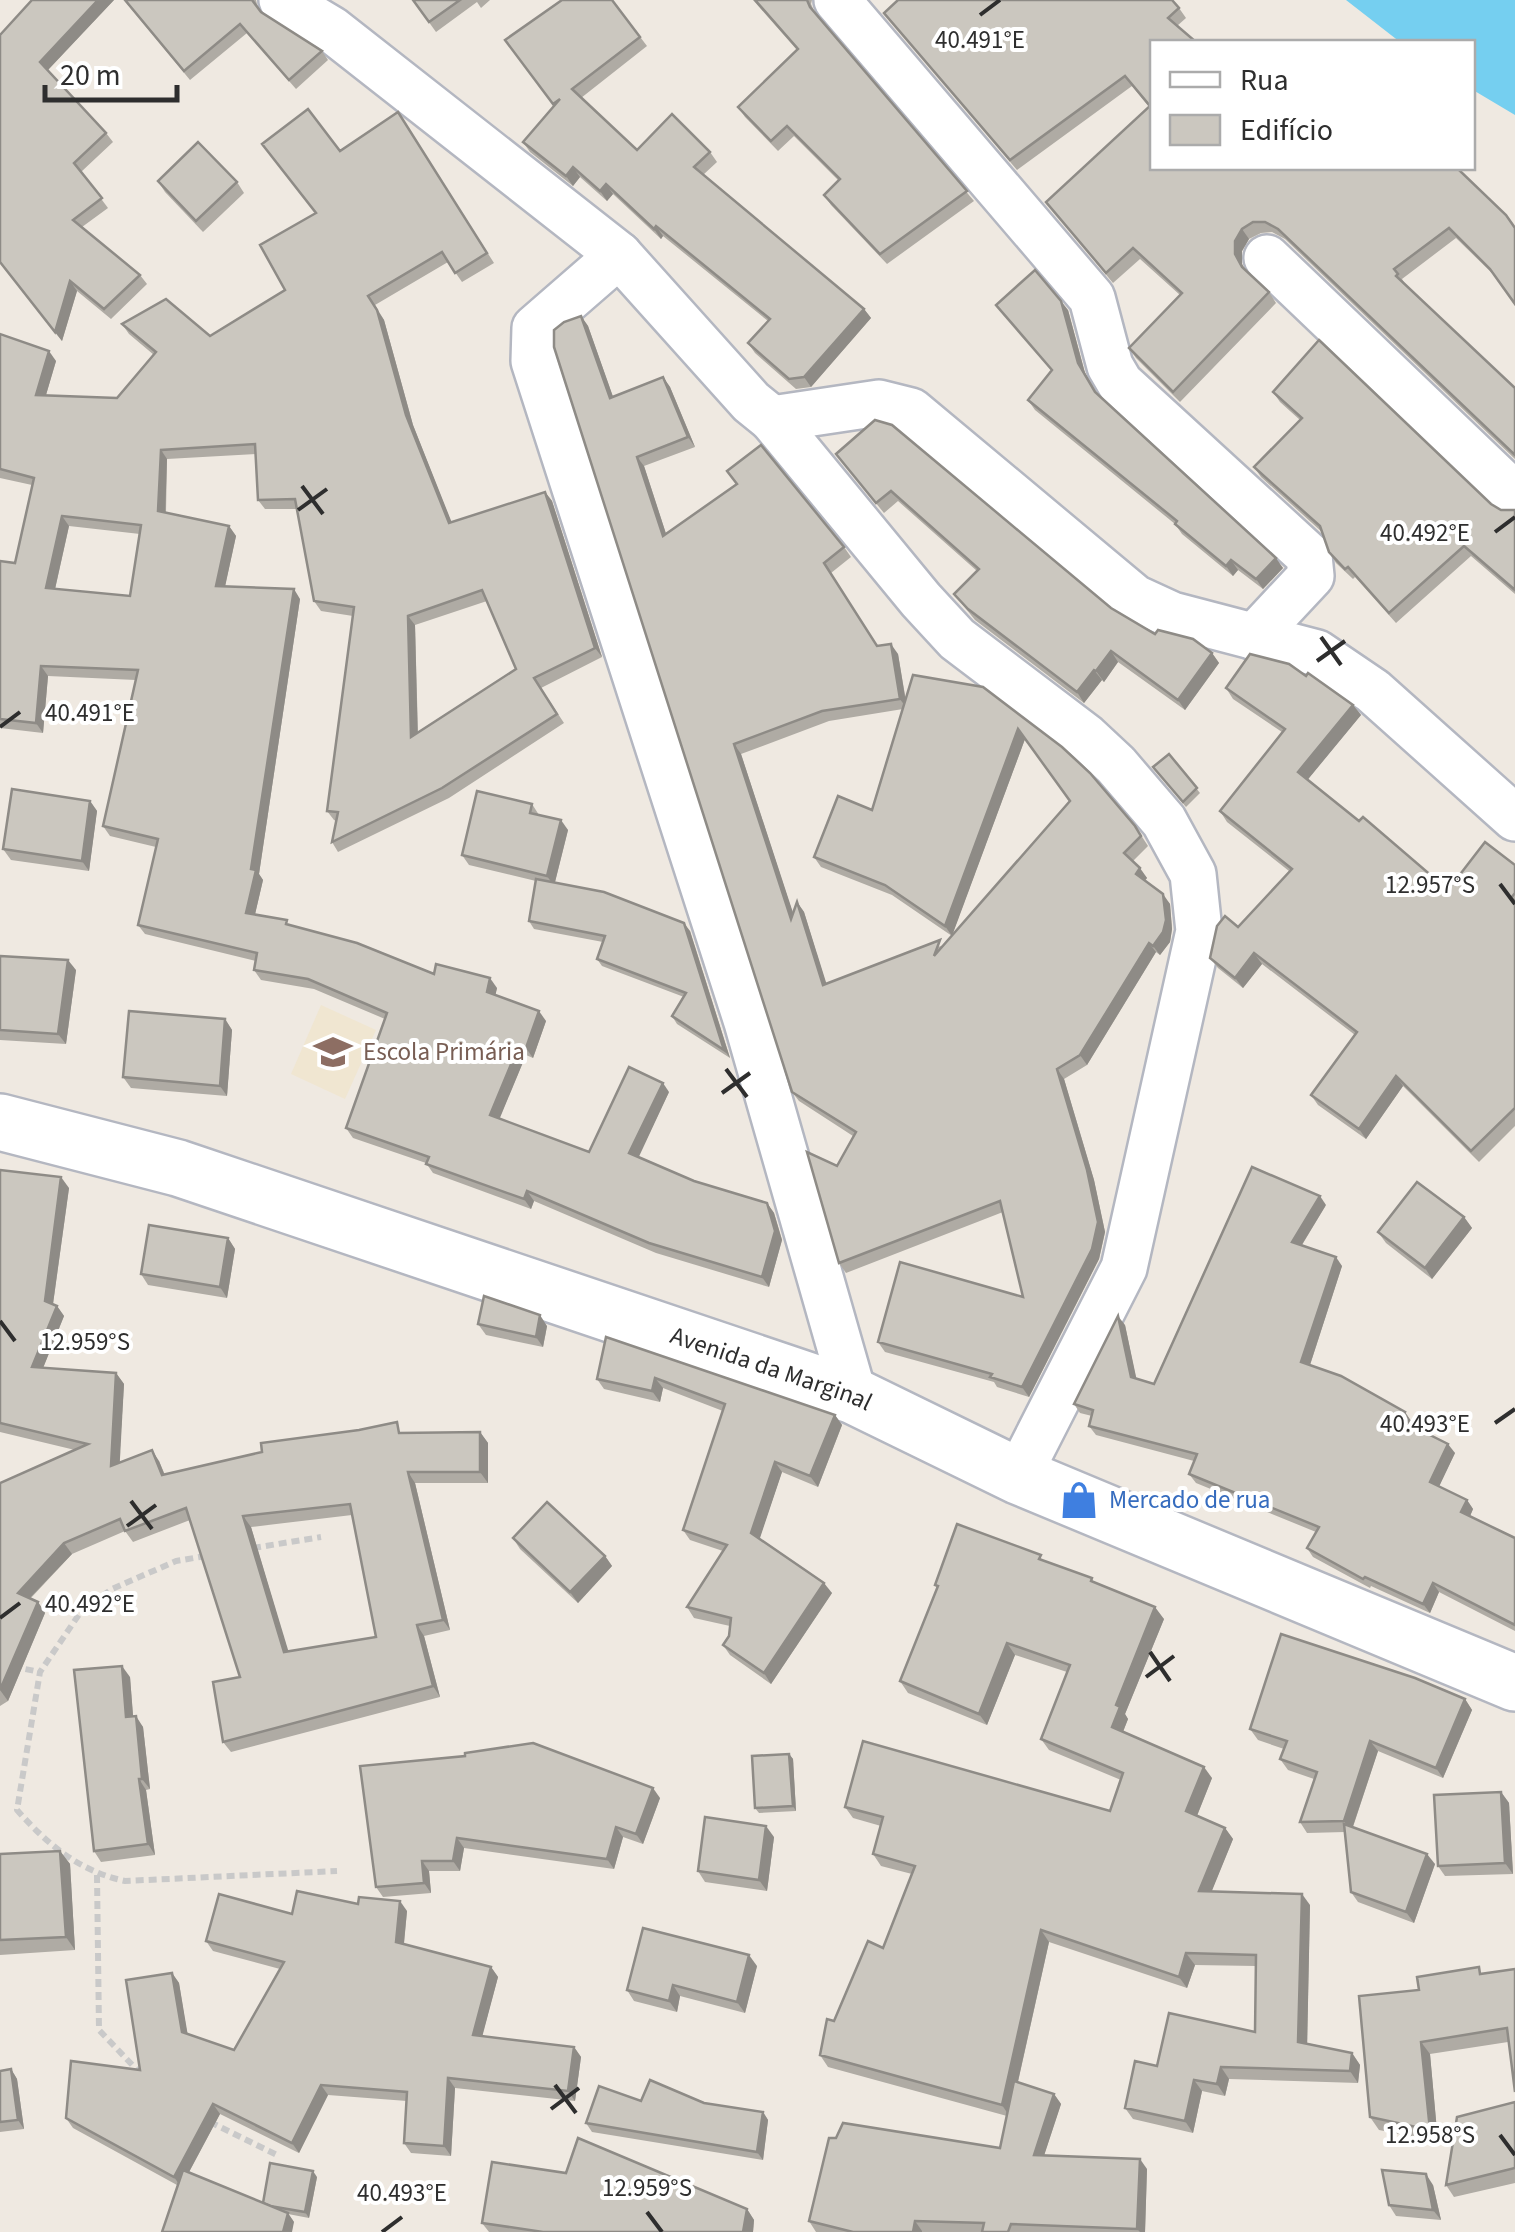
<svg xmlns="http://www.w3.org/2000/svg" width="1515" height="2232" font-family="'Source Sans 3',sans-serif">
	<rect width="100%" height="100%" fill="#efe9e1"/>
	<!-- education -->
	<path fill="#f0e6d1" d="M 321,1005 L 376,1030 L 345,1099 L 291,1074 Z"/>
	<!-- water -->
	<path fill="#75cff0" d="M 1346,0 L 1515,0 L 1515,115 L 1473,90 L 1472,42 L 1400,42 Z"/>
	<g fill="none" stroke-linecap="round" stroke-linejoin="round">
		<!-- street casing -->
		<g stroke="#b4b7c1" stroke-width="50">
			<g id="street">
				<path d="M 282,0 L 331,29 L 619,255 L 535,328 L 534,361 L 747,1022 L 854,1396"/>
				<path d="M 837,0 L 1092,298 L 1110,366 L 1120,383 L 1309,556 L 1311,576 L 1254,637"/>
				<path d="M 619,255 L 751,402 L 772,419 L 879,403 L 911,411 L 1135,598 L 1172,615 L 1317,653 L 1373,691 L 1515,818"/>
				<path d="M 1267,258 L 1515,495"/>
				<path d="M 772,419 L 921,600 L 957,639 L 1086,737 L 1116,765 L 1164,821 L 1193,874 L 1199,931 L 1124,1268 L 1018,1476"/>
			</g>
		</g>
		<!-- secondary casing -->
		<g stroke="#b4b7c1" stroke-width="60">
			<g id="secondary">
				<path id="s1" d="M 0,1122 L 178,1168 L 854,1396 L 1018,1476 L 1515,1683"/>
			</g>
		</g>
		<!-- path -->
		<g stroke="#c9c9c9" stroke-width="6" stroke-dasharray="8 5" stroke-linecap="butt">
			<path d="M 253,1548 L 321,1537"/>
			<path d="M 206,1556 L 176,1561 L 112,1589 L 82,1610 L 40,1672 L 17,1810 C 48,1845 79,1871 125,1881 L 337,1871"/>
			<path d="M 0,1664 L 40,1672"/>
			<path d="M 97,1875 L 99,2030 L 139,2072"/>
			<path d="M 210,2122 L 277,2155"/>
		</g>
		<!-- street -->
		<use href="#street" stroke="#fff" stroke-width="45"/>
		<!-- secondary -->
		<use href="#secondary" stroke="#fff" stroke-width="55"/>
	</g>
	<!-- wall -->
	<g fill="#afaba4" fill-rule="evenodd">
		<path d="M 32,0 L 114,0 L 48,70 L 106,133 L 113,142 L 81,172 L 108,208 L 82,227 L 140,275 L 147,284 L 111,319 L 77,291 L 62,341 L 0,263 Z"/>
		<path d="M 124,0 L 256,0 L 258,9 L 261,12 L 322,51 L 328,60 L 296,89 L 247,33 L 190,80 Z"/>
		<path d="M 413,0 L 490,0 L 481,8 L 477,2 L 436,32 Z"/>
		<path d="M 612,0 L 647,46 L 581,98 L 637,150 L 710,152 L 717,162 L 703,175 L 864,309 L 871,318 L 811,387 L 796,389 L 755,353 L 748,343 L 768,321 L 663,236 L 661,239 L 613,194 L 607,201 L 580,177 L 573,186 L 530,152 L 523,142 L 554,106 L 505,40 Z"/>
		<path d="M 753,0 L 812,0 L 811,4 L 815,13 L 974,201 L 887,264 L 831,205 L 824,195 L 838,180 L 794,136 L 778,151 L 745,117 L 738,107 L 797,50 Z"/>
		<path d="M 1179,8 L 1186,18 L 1177,26 L 1152,168 L 1457,168 L 1498,279 L 1456,238 L 1402,279 L 1405,284 L 1515,388 L 1515,459 L 1285,239 L 1272,232 L 1261,233 L 1249,239 L 1242,251 L 1242,264 L 1245,270 L 1269,292 L 1276,303 L 1180,402 L 1136,358 L 1129,348 L 1180,295 L 1140,259 L 1113,283 L 1046,202 L 1149,107 L 1132,86 L 1017,170 L 884,13 Z"/>
		<path d="M 398,112 L 494,263 L 462,282 L 448,262 L 375,305 L 384,320 L 413,425 L 451,522 L 545,492 L 552,501 L 602,657 L 541,688 L 564,723 L 449,798 L 338,852 L 332,842 L 336,821 L 334,820 L 327,811 L 353,616 L 321,611 L 314,601 L 297,509 L 265,509 L 258,500 L 256,454 L 167,459 L 166,513 L 229,526 L 236,536 L 225,586 L 300,599 L 259,874 L 263,880 L 255,914 L 434,974 L 497,988 L 495,995 L 546,1021 L 533,1058 L 526,1055 L 499,1119 L 589,1152 L 669,1092 L 638,1157 L 694,1181 L 767,1203 L 774,1213 L 782,1240 L 769,1287 L 656,1253 L 534,1201 L 531,1209 L 433,1173 L 426,1163 L 353,1138 L 346,1128 L 385,1019 L 314,989 L 261,980 L 254,970 L 256,961 L 145,934 L 138,925 L 156,847 L 110,836 L 103,826 L 136,680 L 48,676 L 43,733 L 0,728 L 0,561 L 15,563 L 32,485 L 0,478 L 0,334 L 56,361 L 46,395 L 117,398 L 154,355 L 129,334 L 122,324 L 210,336 L 285,290 L 340,151 ZM 69,526 L 140,534 L 130,596 L 55,589 ZM 487,601 L 516,669 L 418,733 L 415,625 Z"/>
		<path d="M 158,181 L 237,182 L 244,193 L 203,232 L 165,192 Z"/>
		<path d="M 996,305 L 1068,310 L 1085,373 L 1097,394 L 1283,568 L 1263,589 L 1238,570 L 1233,576 L 1182,534 L 1175,524 L 1035,410 L 1028,400 L 1052,371 Z"/>
		<path d="M 581,316 L 588,326 L 613,397 L 663,377 L 670,387 L 695,447 L 644,466 L 666,534 L 844,547 L 851,557 L 831,573 L 877,646 L 898,654 L 906,701 L 983,687 L 1135,826 L 1148,846 L 1133,861 L 1147,878 L 1145,881 L 1170,904 L 1172,929 L 1170,942 L 1160,955 L 1156,952 L 1087,1065 L 1064,1079 L 1094,1180 L 1105,1232 L 1099,1259 L 1029,1397 L 997,1387 L 994,1382 L 885,1352 L 878,1342 L 1023,1297 L 1003,1212 L 846,1273 L 839,1263 L 837,1166 L 853,1136 L 799,1101 L 792,1092 ZM 903,709 L 872,810 L 814,857 L 821,867 L 892,895 L 952,936 L 944,945 L 826,984 L 804,912 L 797,902 L 793,914 L 741,754 L 829,721 ZM 1025,739 L 1070,801 L 952,935 Z"/>
		<path d="M 1273,392 L 1501,510 L 1515,510 L 1515,594 L 1471,556 L 1396,623 L 1355,577 L 1353,579 L 1336,563 L 1329,552 L 1322,532 L 1261,477 L 1254,467 L 1300,420 L 1280,402 Z"/>
		<path d="M 836,454 L 1155,634 L 1212,653 L 1219,663 L 1185,710 L 1118,662 L 1104,682 L 1102,680 L 1084,703 L 975,620 L 954,594 L 977,571 L 898,501 L 884,513 Z"/>
		<path d="M 1306,676 L 1353,705 L 1361,715 L 1307,780 L 1448,890 L 1515,865 L 1515,1126 L 1479,1162 L 1403,1086 L 1366,1139 L 1318,1105 L 1311,1095 L 1355,1035 L 1262,964 L 1243,988 L 1218,968 L 1210,958 L 1289,871 L 1227,822 L 1220,811 L 1282,732 L 1233,699 L 1226,688 Z"/>
		<path d="M 1169,754 L 1200,793 L 1186,807 L 1157,772 Z"/>
		<path d="M 90,801 L 97,811 L 89,871 L 11,860 L 3,849 Z"/>
		<path d="M 532,804 L 539,815 L 568,830 L 555,882 L 690,931 L 730,1058 L 677,1024 L 672,1016 L 684,997 L 602,966 L 597,959 L 603,942 L 534,929 L 529,921 L 536,881 L 469,865 L 462,855 Z"/>
		<path d="M 0,956 L 76,970 L 66,1044 L 0,1040 Z"/>
		<path d="M 225,1019 L 232,1030 L 227,1096 L 131,1088 L 123,1077 Z"/>
		<path d="M 0,1170 L 69,1188 L 53,1304 L 57,1306 L 64,1316 L 43,1368 L 116,1373 L 124,1384 L 119,1463 L 159,1461 L 165,1475 L 404,1433 L 480,1432 L 488,1443 L 488,1483 L 415,1483 L 450,1630 L 424,1636 L 440,1697 L 231,1752 L 223,1742 L 240,1677 L 190,1520 L 133,1542 L 125,1531 L 72,1554 L 30,1599 L 38,1602 L 45,1613 L 8,1701 L 0,1706 L 0,1483 L 75,1450 L 0,1432 ZM 352,1515 L 376,1637 L 288,1652 L 251,1527 Z"/>
		<path d="M 1326,1205 L 1302,1245 L 1342,1266 L 1310,1365 L 1405,1412 L 1411,1421 L 1409,1424 L 1455,1453 L 1439,1486 L 1467,1500 L 1473,1509 L 1470,1516 L 1515,1538 L 1515,1631 L 1439,1592 L 1430,1613 L 1371,1586 L 1370,1588 L 1313,1557 L 1307,1548 L 1316,1532 L 1196,1483 L 1189,1474 L 1194,1461 L 1096,1435 L 1089,1426 L 1092,1416 L 1080,1413 L 1074,1404 L 1125,1325 L 1136,1378 L 1154,1384 Z"/>
		<path d="M 1464,1217 L 1472,1228 L 1432,1279 L 1386,1243 L 1378,1232 Z"/>
		<path d="M 228,1238 L 235,1249 L 227,1298 L 148,1285 L 141,1274 Z"/>
		<path d="M 478,1324 L 547,1326 L 543,1347 L 486,1335 Z"/>
		<path d="M 606,1337 L 835,1415 L 842,1425 L 818,1487 L 782,1472 L 759,1539 L 832,1593 L 771,1684 L 730,1655 L 723,1645 L 729,1636 L 730,1626 L 694,1618 L 687,1607 L 723,1551 L 690,1540 L 683,1530 L 723,1411 L 663,1388 L 660,1402 L 604,1389 L 597,1379 Z"/>
		<path d="M 513,1538 L 605,1556 L 612,1566 L 578,1603 L 520,1549 Z"/>
		<path d="M 1045,1561 L 1096,1583 L 1164,1619 L 1125,1714 L 1128,1719 L 1123,1732 L 1212,1778 L 1197,1816 L 1225,1828 L 1233,1839 L 1211,1892 L 1310,1905 L 1307,2043 L 1352,2053 L 1360,2065 L 1358,2083 L 1229,2079 L 1225,2096 L 1202,2091 L 1193,2133 L 1133,2119 L 1125,2108 L 1157,2066 L 1255,2032 L 1256,1966 L 1195,1965 L 1187,1988 L 1049,1942 L 1018,2082 L 1054,2094 L 1061,2104 L 1044,2155 L 1147,2169 L 1145,2232 L 816,2232 L 809,2221 L 1000,2148 L 1007,2116 L 828,2067 L 820,2055 L 834,2021 L 883,1948 L 912,1874 L 881,1866 L 873,1854 L 881,1826 L 853,1818 L 845,1807 L 1110,1811 L 1121,1780 L 1049,1750 L 1041,1739 L 1067,1672 L 1015,1655 L 987,1725 L 908,1693 L 900,1681 L 937,1588 L 935,1585 Z"/>
		<path d="M 130,1677 L 133,1716 L 143,1727 L 150,1789 L 146,1790 L 155,1855 L 101,1862 L 94,1851 Z"/>
		<path d="M 1465,1699 L 1472,1710 L 1443,1778 L 1378,1751 L 1353,1827 L 1435,1864 L 1414,1923 L 1358,1902 L 1351,1892 L 1345,1832 L 1307,1833 L 1300,1822 L 1314,1779 L 1288,1770 L 1280,1759 L 1284,1749 L 1258,1740 L 1250,1729 Z"/>
		<path d="M 789,1754 L 793,1759 L 796,1811 L 759,1813 L 755,1808 Z"/>
		<path d="M 360,1766 L 660,1798 L 643,1844 L 623,1837 L 614,1869 L 464,1848 L 460,1871 L 429,1871 L 431,1893 L 383,1897 L 376,1887 Z"/>
		<path d="M 1501,1792 L 1509,1803 L 1513,1874 L 1445,1876 L 1438,1866 Z"/>
		<path d="M 774,1837 L 767,1891 L 705,1882 L 698,1871 Z"/>
		<path d="M 60,1851 L 70,1864 L 75,1950 L 0,1955 L 0,1854 Z"/>
		<path d="M 358,1904 L 407,1911 L 404,1944 L 491,1967 L 498,1977 L 482,2036 L 574,2047 L 581,2057 L 575,2101 L 455,2088 L 451,2156 L 411,2153 L 404,2143 L 407,2101 L 328,2095 L 299,2153 L 220,2114 L 189,2172 L 263,2203 L 317,2177 L 309,2218 L 288,2214 L 294,2222 L 177,2185 L 73,2128 L 66,2118 L 140,2070 L 172,1973 L 179,1983 L 187,2033 L 234,2050 L 280,1969 L 213,1951 L 206,1941 L 292,1914 Z"/>
		<path d="M 757,1966 L 745,2013 L 680,1996 L 677,2012 L 634,2001 L 627,1990 Z"/>
		<path d="M 1515,1969 L 1508,2042 L 1430,2054 L 1438,2142 L 1379,2130 L 1370,2117 L 1419,1990 L 1483,1974 Z"/>
		<path d="M 11,2069 L 17,2079 L 24,2129 L 0,2132 L 0,2071 Z"/>
		<path d="M 641,2101 L 763,2112 L 768,2120 L 763,2160 L 592,2132 L 586,2123 Z"/>
		<path d="M 1515,2102 L 1515,2183 L 1454,2197 L 1446,2185 Z"/>
		<path d="M 1433,2185 L 1441,2220 L 1396,2216 L 1389,2205 Z"/>
		<path d="M 747,2209 L 754,2220 L 753,2232 L 489,2232 L 482,2223 Z"/>
	</g>
	<!-- shaded-wall -->
	<g fill="#8e8b86">
		<path d="M 98,0 L 114,0 L 46,72 L 40,62 Z"/>
		<path d="M 573,167 L 580,177 L 573,186 L 566,176 Z"/>
		<path d="M 606,184 L 613,194 L 607,201 L 600,191 Z"/>
		<path d="M 656,226 L 663,236 L 661,239 L 654,229 Z"/>
		<path d="M 1242,229 L 1249,239 L 1242,251 L 1242,264 L 1249,277 L 1235,254 L 1235,241 Z"/>
		<path d="M 70,281 L 77,291 L 62,341 L 55,332 Z"/>
		<path d="M 368,296 L 384,320 L 413,425 L 456,533 L 449,523 L 406,415 Z"/>
		<path d="M 1061,301 L 1068,310 L 1085,373 L 1102,402 L 1078,363 Z"/>
		<path d="M 864,309 L 871,318 L 811,387 L 804,377 Z"/>
		<path d="M 581,316 L 588,326 L 617,408 L 610,398 Z"/>
		<path d="M 49,351 L 56,361 L 43,405 L 36,395 Z"/>
		<path d="M 663,377 L 670,387 L 695,447 L 688,437 Z"/>
		<path d="M 161,450 L 167,459 L 165,521 L 158,511 Z"/>
		<path d="M 637,457 L 644,466 L 670,546 L 663,536 Z"/>
		<path d="M 545,492 L 552,501 L 602,657 L 595,648 Z"/>
		<path d="M 62,516 L 69,526 L 53,598 L 46,588 Z"/>
		<path d="M 229,526 L 236,536 L 223,596 L 216,586 Z"/>
		<path d="M 1276,558 L 1283,568 L 1263,589 L 1256,579 Z"/>
		<path d="M 1231,560 L 1238,570 L 1233,576 L 1226,566 Z"/>
		<path d="M 294,589 L 300,599 L 259,874 L 263,880 L 253,923 L 246,913 L 251,869 Z"/>
		<path d="M 408,616 L 415,625 L 418,747 L 411,737 Z"/>
		<path d="M 891,644 L 898,654 L 907,709 L 900,699 Z"/>
		<path d="M 1111,651 L 1118,662 L 1104,682 L 1096,671 Z"/>
		<path d="M 1212,653 L 1219,663 L 1185,710 L 1178,700 Z"/>
		<path d="M 41,666 L 48,676 L 43,733 L 36,723 Z"/>
		<path d="M 1094,670 L 1102,680 L 1084,703 L 1077,692 Z"/>
		<path d="M 1353,705 L 1361,715 L 1305,783 L 1298,772 Z"/>
		<path d="M 1018,729 L 1025,739 L 952,936 L 945,926 Z"/>
		<path d="M 734,744 L 741,754 L 798,928 L 791,919 Z"/>
		<path d="M 90,801 L 97,811 L 89,871 L 82,861 Z"/>
		<path d="M 561,820 L 568,830 L 554,886 L 547,876 Z"/>
		<path d="M 1140,868 L 1147,878 L 1142,883 L 1136,874 Z"/>
		<path d="M 1163,894 L 1170,904 L 1172,929 L 1170,942 L 1160,955 L 1153,946 Z"/>
		<path d="M 797,902 L 804,912 L 830,995 L 823,985 Z"/>
		<path d="M 684,923 L 690,931 L 730,1058 L 724,1050 Z"/>
		<path d="M 1149,943 L 1156,952 L 1087,1065 L 1080,1055 Z"/>
		<path d="M 1254,953 L 1262,964 L 1243,988 L 1235,978 Z"/>
		<path d="M 68,960 L 76,970 L 66,1044 L 58,1034 Z"/>
		<path d="M 490,978 L 497,988 L 494,1002 L 487,992 Z"/>
		<path d="M 539,1011 L 546,1021 L 533,1058 L 526,1048 Z"/>
		<path d="M 225,1019 L 232,1030 L 227,1096 L 220,1086 Z"/>
		<path d="M 519,1045 L 526,1055 L 497,1125 L 490,1115 Z"/>
		<path d="M 1057,1069 L 1064,1079 L 1094,1180 L 1105,1232 L 1099,1259 L 1029,1397 L 1022,1387 Z"/>
		<path d="M 1396,1076 L 1403,1086 L 1366,1139 L 1359,1129 Z"/>
		<path d="M 663,1083 L 669,1092 L 636,1163 L 629,1153 Z"/>
		<path d="M 61,1177 L 69,1188 L 52,1311 L 45,1301 Z"/>
		<path d="M 527,1191 L 534,1201 L 531,1209 L 524,1199 Z"/>
		<path d="M 1320,1196 L 1326,1205 L 1298,1251 L 1292,1242 Z"/>
		<path d="M 767,1203 L 774,1213 L 782,1240 L 769,1287 L 762,1277 Z"/>
		<path d="M 1464,1217 L 1472,1228 L 1432,1279 L 1425,1268 Z"/>
		<path d="M 228,1238 L 235,1249 L 227,1298 L 220,1287 Z"/>
		<path d="M 1336,1257 L 1342,1266 L 1308,1371 L 1301,1362 Z"/>
		<path d="M 57,1306 L 64,1316 L 39,1378 L 32,1367 Z"/>
		<path d="M 540,1315 L 547,1326 L 543,1347 L 536,1337 Z"/>
		<path d="M 1118,1316 L 1125,1325 L 1138,1386 L 1131,1377 Z"/>
		<path d="M 116,1373 L 124,1384 L 119,1477 L 111,1466 Z"/>
		<path d="M 655,1378 L 663,1388 L 660,1402 L 652,1391 Z"/>
		<path d="M 1405,1412 L 1411,1421 L 1407,1429 L 1400,1420 Z"/>
		<path d="M 835,1415 L 842,1425 L 818,1487 L 810,1476 Z"/>
		<path d="M 480,1432 L 488,1443 L 488,1483 L 480,1472 Z"/>
		<path d="M 1448,1444 L 1455,1453 L 1437,1491 L 1430,1482 Z"/>
		<path d="M 152,1450 L 159,1461 L 169,1486 L 162,1475 Z"/>
		<path d="M 775,1462 L 782,1472 L 758,1544 L 751,1533 Z"/>
		<path d="M 408,1472 L 415,1483 L 450,1630 L 443,1620 Z"/>
		<path d="M 1467,1500 L 1473,1509 L 1468,1521 L 1461,1512 Z"/>
		<path d="M 243,1516 L 251,1527 L 292,1663 L 284,1652 Z"/>
		<path d="M 64,1543 L 72,1554 L 25,1603 L 18,1593 Z"/>
		<path d="M 605,1556 L 612,1566 L 578,1603 L 570,1592 Z"/>
		<path d="M 824,1583 L 832,1593 L 771,1684 L 764,1673 Z"/>
		<path d="M 1433,1583 L 1439,1592 L 1430,1613 L 1423,1604 Z"/>
		<path d="M 38,1602 L 45,1613 L 8,1701 L 0,1690 Z"/>
		<path d="M 1155,1607 L 1164,1619 L 1125,1714 L 1128,1719 L 1120,1739 L 1112,1727 L 1116,1705 Z"/>
		<path d="M 417,1625 L 424,1636 L 440,1697 L 433,1686 Z"/>
		<path d="M 1007,1643 L 1015,1655 L 987,1725 L 979,1714 Z"/>
		<path d="M 122,1666 L 130,1677 L 134,1728 L 126,1717 Z"/>
		<path d="M 1465,1699 L 1472,1710 L 1443,1778 L 1436,1768 Z"/>
		<path d="M 136,1716 L 143,1727 L 150,1789 L 142,1779 Z"/>
		<path d="M 1370,1741 L 1378,1751 L 1351,1832 L 1344,1821 Z"/>
		<path d="M 789,1754 L 793,1759 L 796,1811 L 793,1806 Z"/>
		<path d="M 1204,1767 L 1212,1778 L 1194,1823 L 1186,1811 Z"/>
		<path d="M 139,1779 L 146,1790 L 155,1855 L 148,1844 Z"/>
		<path d="M 653,1788 L 660,1798 L 643,1844 L 636,1834 Z"/>
		<path d="M 1501,1792 L 1509,1803 L 1513,1874 L 1505,1863 Z"/>
		<path d="M 766,1826 L 774,1837 L 767,1891 L 759,1880 Z"/>
		<path d="M 616,1827 L 623,1837 L 614,1869 L 607,1859 Z"/>
		<path d="M 1225,1828 L 1233,1839 L 1207,1903 L 1199,1891 Z"/>
		<path d="M 457,1838 L 464,1848 L 460,1871 L 453,1861 Z"/>
		<path d="M 60,1851 L 70,1864 L 75,1950 L 66,1937 Z"/>
		<path d="M 1427,1854 L 1435,1864 L 1414,1923 L 1406,1912 Z"/>
		<path d="M 422,1861 L 429,1871 L 431,1893 L 424,1883 Z"/>
		<path d="M 1302,1894 L 1310,1905 L 1307,2053 L 1298,2042 Z"/>
		<path d="M 400,1901 L 407,1911 L 403,1952 L 396,1942 Z"/>
		<path d="M 1041,1930 L 1049,1942 L 1010,2117 L 1002,2105 Z"/>
		<path d="M 1186,1953 L 1195,1965 L 1187,1988 L 1179,1977 Z"/>
		<path d="M 749,1955 L 757,1966 L 745,2013 L 737,2002 Z"/>
		<path d="M 491,1967 L 498,1977 L 480,2045 L 473,2035 Z"/>
		<path d="M 172,1973 L 179,1983 L 189,2042 L 182,2032 Z"/>
		<path d="M 673,1985 L 680,1996 L 677,2012 L 669,2001 Z"/>
		<path d="M 1421,2042 L 1430,2054 L 1438,2142 L 1430,2130 Z"/>
		<path d="M 574,2047 L 581,2057 L 575,2101 L 568,2091 Z"/>
		<path d="M 1352,2053 L 1360,2065 L 1358,2083 L 1350,2071 Z"/>
		<path d="M 1221,2067 L 1229,2079 L 1225,2096 L 1217,2084 Z"/>
		<path d="M 11,2069 L 17,2079 L 24,2129 L 18,2120 Z"/>
		<path d="M 448,2078 L 455,2088 L 451,2156 L 444,2146 Z"/>
		<path d="M 1194,2080 L 1202,2091 L 1193,2133 L 1185,2121 Z"/>
		<path d="M 321,2085 L 328,2095 L 299,2153 L 292,2143 Z"/>
		<path d="M 1054,2094 L 1061,2104 L 1041,2165 L 1034,2155 Z"/>
		<path d="M 213,2104 L 220,2114 L 181,2187 L 174,2177 Z"/>
		<path d="M 763,2112 L 768,2120 L 763,2160 L 757,2152 Z"/>
		<path d="M 1140,2159 L 1147,2169 L 1145,2232 L 1140,2232 L 1137,2229 Z"/>
		<path d="M 313,2171 L 317,2177 L 309,2218 L 305,2212 Z"/>
		<path d="M 1426,2174 L 1433,2185 L 1441,2220 L 1433,2210 Z"/>
		<path d="M 747,2209 L 754,2220 L 753,2232 L 743,2232 Z"/>
		<path d="M 288,2213 L 294,2222 L 292,2232 L 283,2232 Z"/>
		<path d="M 915,2221 L 922,2231 L 922,2232 L 913,2232 Z"/>
	</g>
	<!-- building -->
	<g fill="#cbc7bf" stroke="#8e8b86" stroke-width="2.5" fill-rule="evenodd">
		<path d="M 32,0 L 98,0 L 40,62 L 106,133 L 74,163 L 102,198 L 73,220 L 140,275 L 104,309 L 70,281 L 55,332 L 0,262 L 0,35 Z"/>
		<path d="M 125,0 L 252,0 L 261,12 L 322,51 L 289,80 L 240,24 L 184,71 Z"/>
		<path d="M 413,0 L 460,0 L 429,22 Z"/>
		<path d="M 562,0 L 612,0 L 640,37 L 572,89 L 637,150 L 672,114 L 710,152 L 694,167 L 864,309 L 804,377 L 789,379 L 748,343 L 770,319 L 656,226 L 654,229 L 606,184 L 600,191 L 573,167 L 566,176 L 523,142 L 560,99 L 553,104 L 505,40 Z"/>
		<path d="M 755,0 L 807,0 L 810,7 L 967,191 L 880,254 L 824,195 L 840,179 L 787,126 L 771,141 L 738,107 L 798,49 Z"/>
		<path d="M 898,0 L 1172,0 L 1179,8 L 1168,18 L 1196,42 L 1152,42 L 1152,168 L 1457,168 L 1506,215 L 1515,228 L 1515,304 L 1490,269 L 1449,228 L 1394,269 L 1398,274 L 1396,276 L 1515,388 L 1515,455 L 1278,229 L 1265,222 L 1253,222 L 1242,229 L 1235,241 L 1235,254 L 1242,267 L 1269,292 L 1173,392 L 1129,348 L 1182,293 L 1133,248 L 1106,273 L 1046,202 L 1150,106 L 1125,76 L 1010,160 L 884,13 Z"/>
		<path d="M 308,109 L 340,151 L 398,112 L 487,253 L 455,273 L 442,252 L 368,296 L 377,310 L 406,415 L 449,523 L 545,492 L 595,648 L 534,678 L 557,714 L 442,788 L 332,842 L 338,812 L 327,811 L 354,607 L 314,601 L 295,499 L 258,500 L 255,444 L 161,450 L 158,511 L 229,526 L 216,586 L 294,589 L 251,869 L 256,870 L 246,913 L 287,920 L 286,924 L 357,943 L 434,974 L 436,964 L 490,978 L 487,992 L 539,1011 L 526,1048 L 519,1045 L 490,1115 L 589,1152 L 629,1067 L 663,1083 L 629,1153 L 694,1181 L 767,1203 L 775,1231 L 762,1277 L 649,1243 L 527,1191 L 524,1199 L 426,1164 L 429,1157 L 346,1128 L 387,1013 L 308,979 L 254,970 L 257,953 L 138,925 L 158,839 L 103,826 L 138,670 L 41,666 L 36,723 L 0,719 L 0,561 L 15,563 L 34,478 L 0,469 L 0,334 L 49,351 L 36,395 L 117,398 L 156,352 L 122,324 L 166,299 L 210,336 L 285,290 L 260,245 L 316,213 L 262,144 ZM 62,516 L 141,525 L 130,596 L 46,588 ZM 482,590 L 516,669 L 411,737 L 408,616 Z"/>
		<path d="M 198,142 L 237,182 L 196,221 L 158,181 Z"/>
		<path d="M 1035,270 L 1061,301 L 1078,363 L 1095,392 L 1276,558 L 1256,579 L 1231,560 L 1226,566 L 1175,524 L 1177,521 L 1028,400 L 1052,370 L 996,305 Z"/>
		<path d="M 581,316 L 610,398 L 663,377 L 688,437 L 637,457 L 663,536 L 737,484 L 727,471 L 761,445 L 844,547 L 824,563 L 877,646 L 891,644 L 900,699 L 822,711 L 734,744 L 791,919 L 797,902 L 823,985 L 940,940 L 934,956 L 1070,801 L 1018,729 L 945,926 L 885,885 L 814,857 L 838,796 L 872,810 L 913,675 L 983,687 L 1062,747 L 1090,773 L 1135,826 L 1141,836 L 1124,853 L 1140,868 L 1136,874 L 1163,894 L 1166,920 L 1163,932 L 1153,946 L 1149,943 L 1080,1055 L 1057,1069 L 1087,1170 L 1098,1222 L 1092,1249 L 1022,1387 L 990,1377 L 992,1374 L 878,1342 L 900,1262 L 1023,1297 L 1000,1201 L 839,1263 L 807,1152 L 837,1166 L 856,1132 L 792,1092 L 554,347 L 554,330 L 564,322 Z"/>
		<path d="M 1319,340 L 1491,504 L 1501,510 L 1515,510 L 1515,590 L 1464,546 L 1389,613 L 1348,567 L 1345,569 L 1329,552 L 1320,526 L 1254,467 L 1302,418 L 1273,392 Z"/>
		<path d="M 875,420 L 892,425 L 1111,608 L 1155,634 L 1158,630 L 1193,639 L 1212,653 L 1178,700 L 1111,651 L 1096,671 L 1094,670 L 1077,692 L 968,609 L 954,594 L 979,569 L 891,491 L 876,503 L 836,454 Z"/>
		<path d="M 1250,654 L 1289,664 L 1306,676 L 1308,673 L 1353,705 L 1298,772 L 1359,821 L 1363,817 L 1448,890 L 1485,842 L 1515,865 L 1515,893 L 1511,898 L 1515,901 L 1515,1108 L 1471,1151 L 1396,1076 L 1359,1129 L 1311,1095 L 1357,1032 L 1254,953 L 1235,978 L 1210,958 L 1217,926 L 1225,916 L 1238,927 L 1292,869 L 1220,811 L 1285,729 L 1226,688 Z"/>
		<path d="M 1169,754 L 1197,788 L 1183,802 L 1153,767 Z"/>
		<path d="M 12,789 L 90,801 L 82,861 L 3,849 Z"/>
		<path d="M 477,791 L 532,804 L 530,813 L 561,820 L 547,876 L 462,855 Z"/>
		<path d="M 536,879 L 604,892 L 684,923 L 724,1050 L 672,1016 L 686,993 L 597,959 L 605,936 L 529,921 Z"/>
		<path d="M 0,956 L 68,960 L 58,1034 L 0,1030 Z"/>
		<path d="M 129,1011 L 225,1019 L 220,1086 L 123,1077 Z"/>
		<path d="M 1252,1167 L 1320,1196 L 1292,1242 L 1336,1257 L 1301,1362 L 1341,1376 L 1405,1412 L 1400,1420 L 1448,1444 L 1430,1482 L 1467,1500 L 1461,1512 L 1515,1538 L 1515,1625 L 1433,1583 L 1423,1604 L 1365,1577 L 1363,1579 L 1307,1548 L 1319,1527 L 1189,1474 L 1197,1454 L 1089,1426 L 1093,1410 L 1074,1404 L 1118,1316 L 1131,1377 L 1154,1384 Z"/>
		<path d="M 0,1170 L 61,1177 L 45,1301 L 57,1306 L 32,1367 L 116,1373 L 111,1466 L 152,1450 L 162,1475 L 262,1452 L 261,1443 L 359,1430 L 397,1422 L 399,1433 L 480,1432 L 480,1472 L 408,1472 L 443,1620 L 417,1625 L 433,1686 L 223,1742 L 213,1682 L 240,1677 L 186,1508 L 125,1531 L 120,1519 L 64,1543 L 18,1593 L 38,1602 L 0,1690 L 0,1483 L 88,1444 L 0,1423 ZM 350,1504 L 376,1637 L 284,1652 L 243,1516 Z"/>
		<path d="M 1417,1182 L 1464,1217 L 1425,1268 L 1378,1232 Z"/>
		<path d="M 149,1225 L 228,1238 L 220,1287 L 141,1274 Z"/>
		<path d="M 484,1296 L 540,1315 L 536,1337 L 478,1324 Z"/>
		<path d="M 606,1337 L 835,1415 L 810,1476 L 775,1462 L 751,1533 L 824,1583 L 764,1673 L 723,1645 L 729,1636 L 731,1618 L 687,1607 L 727,1545 L 683,1530 L 725,1404 L 655,1378 L 652,1391 L 597,1379 Z"/>
		<path d="M 547,1502 L 605,1556 L 570,1592 L 513,1538 Z"/>
		<path d="M 957,1524 L 1041,1555 L 1039,1559 L 1092,1578 L 1091,1581 L 1155,1607 L 1116,1705 L 1120,1707 L 1112,1727 L 1204,1767 L 1186,1811 L 1225,1828 L 1199,1891 L 1302,1894 L 1298,2042 L 1352,2053 L 1350,2071 L 1221,2067 L 1217,2084 L 1194,2080 L 1185,2121 L 1125,2108 L 1135,2061 L 1157,2066 L 1169,2013 L 1255,2032 L 1256,1955 L 1186,1953 L 1179,1977 L 1041,1930 L 1002,2105 L 820,2055 L 827,2019 L 834,2021 L 868,1941 L 883,1948 L 915,1866 L 873,1854 L 883,1817 L 845,1807 L 863,1741 L 1110,1811 L 1123,1773 L 1041,1739 L 1070,1665 L 1007,1643 L 979,1714 L 900,1681 L 938,1586 L 935,1585 Z"/>
		<path d="M 1281,1634 L 1415,1678 L 1465,1699 L 1436,1768 L 1370,1741 L 1344,1821 L 1300,1822 L 1317,1772 L 1280,1759 L 1287,1741 L 1250,1729 Z"/>
		<path d="M 122,1666 L 126,1717 L 136,1716 L 142,1779 L 139,1779 L 148,1844 L 94,1851 L 74,1670 Z"/>
		<path d="M 533,1743 L 653,1788 L 636,1834 L 616,1827 L 607,1859 L 457,1838 L 453,1861 L 422,1861 L 424,1883 L 376,1887 L 360,1766 L 465,1756 L 465,1753 Z"/>
		<path d="M 789,1754 L 793,1806 L 755,1808 L 752,1756 Z"/>
		<path d="M 1501,1792 L 1505,1863 L 1438,1866 L 1434,1795 Z"/>
		<path d="M 705,1817 L 766,1826 L 759,1880 L 698,1871 Z"/>
		<path d="M 1344,1824 L 1427,1854 L 1406,1912 L 1351,1892 Z"/>
		<path d="M 60,1851 L 66,1937 L 0,1940 L 0,1854 Z"/>
		<path d="M 297,1891 L 358,1904 L 359,1897 L 400,1901 L 396,1942 L 491,1967 L 473,2035 L 574,2047 L 568,2091 L 448,2078 L 444,2146 L 404,2143 L 407,2092 L 321,2085 L 292,2143 L 213,2104 L 174,2177 L 66,2118 L 71,2061 L 140,2070 L 126,1980 L 172,1973 L 182,2032 L 234,2050 L 284,1962 L 206,1941 L 219,1894 L 292,1914 Z"/>
		<path d="M 643,1928 L 749,1955 L 737,2002 L 673,1985 L 669,2001 L 627,1990 Z"/>
		<path d="M 1479,1967 L 1480,1974 L 1515,1969 L 1515,2092 L 1507,2028 L 1421,2042 L 1430,2130 L 1370,2117 L 1359,1996 L 1419,1990 L 1417,1977 Z"/>
		<path d="M 11,2069 L 18,2120 L 0,2122 L 0,2071 Z"/>
		<path d="M 650,2080 L 704,2103 L 763,2112 L 757,2152 L 586,2123 L 599,2086 L 641,2101 Z"/>
		<path d="M 1014,2081 L 1054,2094 L 1034,2155 L 1140,2159 L 1137,2229 L 1011,2224 L 1008,2232 L 982,2232 L 984,2223 L 915,2221 L 913,2232 L 853,2232 L 809,2221 L 829,2138 L 836,2138 L 843,2123 L 1000,2148 Z"/>
		<path d="M 1515,2102 L 1515,2168 L 1446,2185 L 1457,2117 Z"/>
		<path d="M 578,2138 L 747,2209 L 743,2232 L 543,2232 L 482,2223 L 492,2162 L 566,2173 Z"/>
		<path d="M 270,2163 L 313,2171 L 305,2212 L 270,2206 L 263,2203 Z"/>
		<path d="M 183,2170 L 288,2213 L 283,2232 L 162,2232 Z"/>
		<path d="M 1382,2170 L 1426,2174 L 1433,2210 L 1389,2205 Z"/>
	</g>
	<!-- ticks -->
	<path fill="none" stroke="#2e2e2e" stroke-width="4" d="M 980,15 L 1000,0M 302,486 L 323,514M 298,510 L 327,489M 1495,532 L 1515,517M 1321,637 L 1341,665M 1317,661 L 1345,641M 0,727 L 20,712M 1500,884 L 1515,904M 726,1069 L 747,1097M 722,1093 L 750,1073M 0,1321 L 15,1341M 1495,1423 L 1515,1409M 131,1501 L 152,1529M 127,1526 L 156,1505M 0,1618 L 20,1603M 1150,1652 L 1170,1681M 1146,1677 L 1174,1656M 555,2085 L 576,2113M 551,2109 L 579,2088M 1500,2135 L 1515,2155M 647,2212 L 662,2232M 382,2232 L 402,2217"/>
	<!-- icons -->
	<defs>
		<g id="school-bare" transform="scale(3)"><path d="M0-5L7-2L0 1L-7-2ZM-4 1L0 2.5L4 1V4Q0 6-4 4Z" fill="#8d6e63" stroke="#fff" stroke-width="2.5" paint-order="stroke"/></g>
		<g id="shop-bare" transform="scale(3)"><path d="M-5-2.5h2.3a2.7 3.5 0 0 1 5.4 0H5L5.5 6h-11ZM-1.5-2.5h3a1.5 2.3 0 0 0-3 0Z" fill="#3f7fe0" stroke="#fff" stroke-width="2.5" paint-order="stroke"/></g>
	</defs>
	<g fill-rule="evenodd">
		<use href="#school-bare" x="333" y="1052"/>
		<use href="#shop-bare" x="1079" y="1500"/>
	</g>
	<g text-anchor="middle" dominant-baseline="central" stroke-width="8" stroke-linejoin="round" paint-order="stroke">
		<!-- education labels -->
		<g font-size="25" fill="#785e54" stroke="#fff" text-anchor="start">
			<text x="363" y="1052">Escola Primária</text>
		</g>
		<!-- street labels -->
		<g font-size="25" fill="#2e2e2e" stroke="#fff">
			<text stroke="none"><textPath href="#s1" startOffset="810">Avenida da Marginal</textPath></text>
		</g>
		<!-- shop labels -->
		<g font-size="25" fill="#366cbe" stroke="#fff" text-anchor="start">
			<text x="1109" y="1500">Mercado de rua</text>
		</g>
	</g>
	<g font-size="25" text-anchor="middle" fill="#2e2e2e" stroke="#fff" stroke-width="8" stroke-linejoin="round" paint-order="stroke">
		<text x="980" y="48">40.491°E</text>
		<text x="1425" y="541">40.492°E</text>
		<text x="90" y="721">40.491°E</text>
		<text x="1430" y="893">12.957°S</text>
		<text x="85" y="1350">12.959°S</text>
		<text x="1425" y="1432">40.493°E</text>
		<text x="90" y="1612">40.492°E</text>
		<text x="1430" y="2143">12.958°S</text>
		<text x="647" y="2196">12.959°S</text>
		<text x="402" y="2201">40.493°E</text>
	</g>
	<!-- legend -->
	<rect x="1150" y="40" width="325" height="130" fill="#ffffff" stroke="#ababab" stroke-width="2.5"/>
	<rect x="1170" y="72" width="50" height="15" fill="#ffffff" stroke="#ababab" stroke-width="2.5"/>
	<text x="1240" y="90" font-size="30" fill="#2e2e2e">Rua</text>
	<rect x="1170" y="115" width="50" height="30" fill="#cbc7bf" stroke="#ababab" stroke-width="2.5"/>
	<text x="1240" y="140" font-size="30" fill="#2e2e2e">Edifício</text>
	<!-- scale -->
	<path d="M45 85v15h132v-15" fill="none" stroke="#2e2e2e" stroke-width="5"/>
	<text x="60" y="85" font-size="30" fill="#2e2e2e" stroke="#ffffff" stroke-width="8" paint-order="stroke">20 m</text>
</svg>
